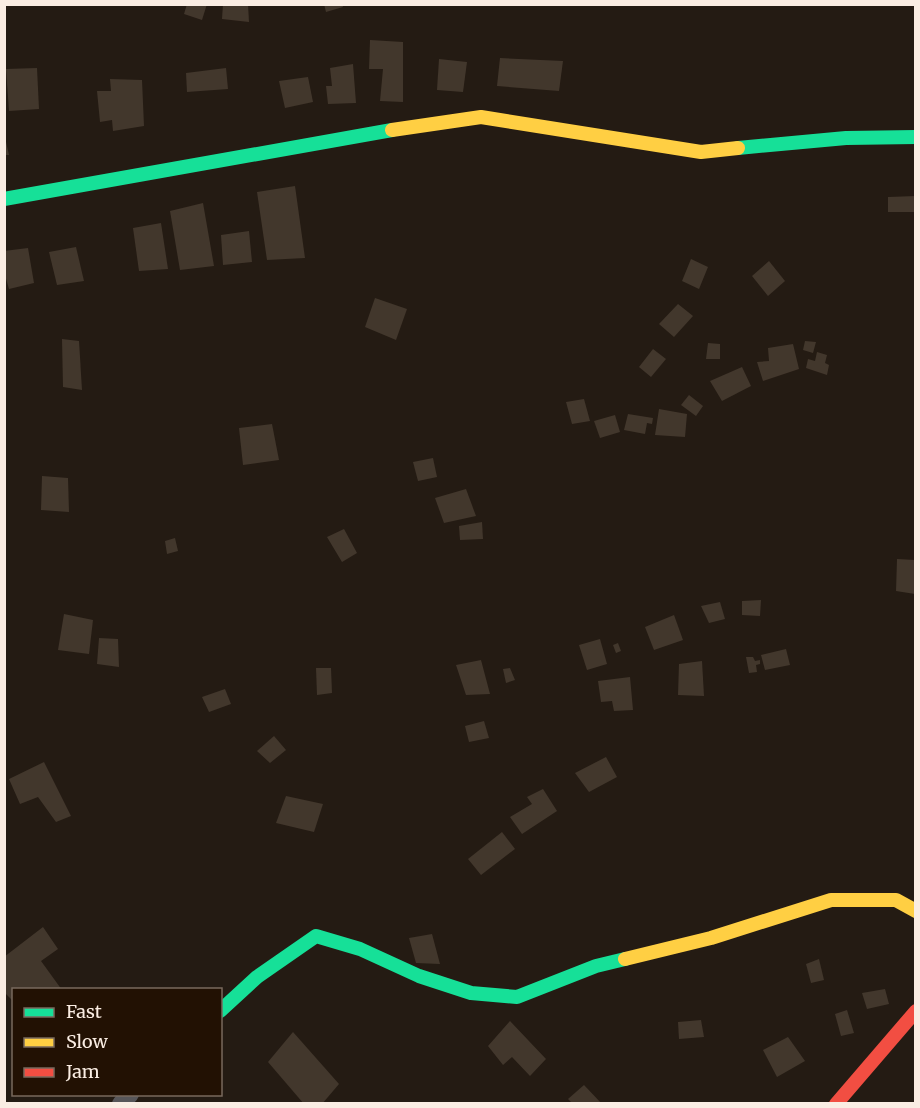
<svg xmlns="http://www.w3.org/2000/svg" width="920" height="1108" font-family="Merriweather,serif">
	<rect width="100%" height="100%" fill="#241b13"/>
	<!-- building -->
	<g fill="#42372c">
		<path d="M 187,4 L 207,4 L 202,20 L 184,14 Z"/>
		<path d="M 223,4 L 248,4 L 249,22 L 222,19 Z"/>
		<path d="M 324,4 L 342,4 L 343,7 L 326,12 Z"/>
		<path d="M 370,40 L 403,42 L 403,102 L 380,101 L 383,69 L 369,69 Z"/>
		<path d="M 500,58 L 563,61 L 559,91 L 497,86 Z"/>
		<path d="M 439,59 L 467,62 L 463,92 L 437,90 Z"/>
		<path d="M 353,64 L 356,103 L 328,104 L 326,86 L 332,86 L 330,68 Z"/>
		<path d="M 37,68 L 39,109 L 9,111 L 6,69 Z"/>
		<path d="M 226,68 L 228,89 L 187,92 L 186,73 Z"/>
		<path d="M 308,77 L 313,102 L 285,108 L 279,81 Z"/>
		<path d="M 110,79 L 142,80 L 144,126 L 113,131 L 112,120 L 100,122 L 97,91 L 111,91 Z"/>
		<path d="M 4,133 L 9,155 L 4,155 Z"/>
		<path d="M 295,186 L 305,258 L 267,260 L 257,192 Z"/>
		<path d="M 916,196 L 916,212 L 888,212 L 888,197 Z"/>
		<path d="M 203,203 L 214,266 L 180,270 L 170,211 Z"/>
		<path d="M 161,223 L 168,269 L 139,271 L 133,228 Z"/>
		<path d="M 249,231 L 252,262 L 223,265 L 221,235 Z"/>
		<path d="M 76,247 L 84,281 L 57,285 L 49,252 Z"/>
		<path d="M 28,248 L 34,283 L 9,289 L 4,272 L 4,251 Z"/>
		<path d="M 691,259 L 708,267 L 699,289 L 682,281 Z"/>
		<path d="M 769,261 L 785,281 L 768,296 L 752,276 Z"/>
		<path d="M 375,298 L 407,309 L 396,340 L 365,327 Z"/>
		<path d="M 678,304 L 693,316 L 674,337 L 659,324 Z"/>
		<path d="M 62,339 L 79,341 L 82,390 L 63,387 Z"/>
		<path d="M 805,341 L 816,342 L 813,353 L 803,350 Z"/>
		<path d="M 708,343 L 720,344 L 720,359 L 706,359 Z"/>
		<path d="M 793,344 L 799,369 L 763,381 L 757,362 L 769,361 L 768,348 Z"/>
		<path d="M 653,349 L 666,359 L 651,377 L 639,367 Z"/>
		<path d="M 817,352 L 827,355 L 825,363 L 829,365 L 827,375 L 806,368 L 808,359 L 815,361 Z"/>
		<path d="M 742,367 L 751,386 L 722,401 L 710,381 Z"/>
		<path d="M 689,395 L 703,406 L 696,416 L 681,405 Z"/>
		<path d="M 584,399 L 590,421 L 572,424 L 566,402 Z"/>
		<path d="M 659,409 L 687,414 L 685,437 L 655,435 Z"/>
		<path d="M 628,414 L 653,418 L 652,424 L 647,423 L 645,434 L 624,430 Z"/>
		<path d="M 615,415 L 620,432 L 600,438 L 594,421 Z"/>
		<path d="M 272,424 L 279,460 L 243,465 L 239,428 Z"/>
		<path d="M 433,458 L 437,477 L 418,481 L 413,462 Z"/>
		<path d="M 42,476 L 68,478 L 69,512 L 41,510 Z"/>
		<path d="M 466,489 L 476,516 L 444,523 L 435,498 Z"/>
		<path d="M 482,522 L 483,539 L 460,540 L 459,526 Z"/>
		<path d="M 344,529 L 357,553 L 342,562 L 327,537 Z"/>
		<path d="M 175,538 L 178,551 L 167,554 L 165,541 Z"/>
		<path d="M 897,559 L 915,560 L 915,594 L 896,591 Z"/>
		<path d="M 761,600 L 760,616 L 742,615 L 742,601 Z"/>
		<path d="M 720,602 L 725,619 L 709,623 L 701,606 Z"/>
		<path d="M 64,614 L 93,620 L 89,654 L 58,650 Z"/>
		<path d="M 674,615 L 683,640 L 654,650 L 645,627 Z"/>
		<path d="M 99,638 L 118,639 L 119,667 L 97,664 Z"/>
		<path d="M 600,639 L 607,664 L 587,670 L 579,645 Z"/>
		<path d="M 618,643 L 621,651 L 616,653 L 613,645 Z"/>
		<path d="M 786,649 L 790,665 L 765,670 L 761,655 Z"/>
		<path d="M 746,657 L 753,657 L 755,661 L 760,660 L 760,664 L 756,665 L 757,672 L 749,673 Z"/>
		<path d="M 481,660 L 490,694 L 466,695 L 456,665 Z"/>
		<path d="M 702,661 L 704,696 L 678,695 L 679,664 Z"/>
		<path d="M 316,668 L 331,668 L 332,693 L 317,695 Z"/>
		<path d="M 510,668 L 515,680 L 506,683 L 503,669 Z"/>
		<path d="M 630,677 L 633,710 L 614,711 L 612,701 L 601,702 L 598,681 Z"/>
		<path d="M 225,689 L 231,704 L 209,712 L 202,697 Z"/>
		<path d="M 484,721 L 489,738 L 469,742 L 465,726 Z"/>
		<path d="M 274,736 L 286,750 L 270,763 L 257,751 Z"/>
		<path d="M 606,757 L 617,777 L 589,792 L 575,773 Z"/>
		<path d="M 44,762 L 71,816 L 56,822 L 38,797 L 20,804 L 9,779 Z"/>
		<path d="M 543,789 L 557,811 L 522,834 L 510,817 L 532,804 L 527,797 Z"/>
		<path d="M 286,796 L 323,804 L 314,832 L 276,823 Z"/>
		<path d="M 502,832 L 515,849 L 481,875 L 468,859 Z"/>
		<path d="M 43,927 L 58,949 L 41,961 L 62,990 L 14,990 L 14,1002 L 4,992 L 4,957 Z"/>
		<path d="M 432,934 L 440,964 L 416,963 L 409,938 Z"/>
		<path d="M 819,959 L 824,980 L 811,983 L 806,964 Z"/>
		<path d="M 885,989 L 889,1004 L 867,1009 L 862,993 Z"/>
		<path d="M 847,1010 L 854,1033 L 841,1036 L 835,1014 Z"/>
		<path d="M 701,1020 L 704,1037 L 679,1039 L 678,1022 Z"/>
		<path d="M 510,1021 L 546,1059 L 530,1076 L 512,1057 L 503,1065 L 488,1046 Z"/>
		<path d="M 293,1032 L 339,1084 L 322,1104 L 304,1104 L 268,1062 Z"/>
		<path d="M 788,1037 L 805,1061 L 777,1077 L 763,1050 Z"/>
		<path d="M 584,1085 L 602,1104 L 573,1104 L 568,1099 Z"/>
	</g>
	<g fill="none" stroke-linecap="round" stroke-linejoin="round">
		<!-- street -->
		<path stroke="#575659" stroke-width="18" d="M 121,1104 L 130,1094"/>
		<!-- fast -->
		<g stroke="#16e098" stroke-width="14">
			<path d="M 738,148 L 846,138 L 916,137"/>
			<path d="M 4,199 L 392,130"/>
			<path d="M 220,1011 L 257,977 L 316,936 L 360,949 L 419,976 L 471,993 L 517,997 L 596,966 L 625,959"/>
		</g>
		<!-- slow -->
		<g stroke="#ffcf43" stroke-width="14">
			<path d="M 392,130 L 481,117 L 701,152 L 738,148"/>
			<path d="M 625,959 L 711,938 L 831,900 L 896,900 L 916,911"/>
		</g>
		<!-- jam -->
		<path stroke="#f24e42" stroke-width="14" d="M 836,1104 L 916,1011"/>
	</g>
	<!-- border -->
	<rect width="920" height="1108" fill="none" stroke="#faede3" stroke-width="12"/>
	<!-- legend -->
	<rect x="12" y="988" width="210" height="108" fill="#221103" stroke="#78695d" stroke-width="1.5"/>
	<rect x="24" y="1008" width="30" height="9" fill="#16e098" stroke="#78695d" stroke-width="1.5"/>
	<text x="66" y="1018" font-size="18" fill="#faede3">Fast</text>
	<rect x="24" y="1038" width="30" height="9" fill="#ffcf43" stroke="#78695d" stroke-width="1.5"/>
	<text x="66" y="1048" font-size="18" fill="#faede3">Slow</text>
	<rect x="24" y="1068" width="30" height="9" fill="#f24e42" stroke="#78695d" stroke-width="1.5"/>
	<text x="66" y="1078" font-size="18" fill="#faede3">Jam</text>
</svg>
